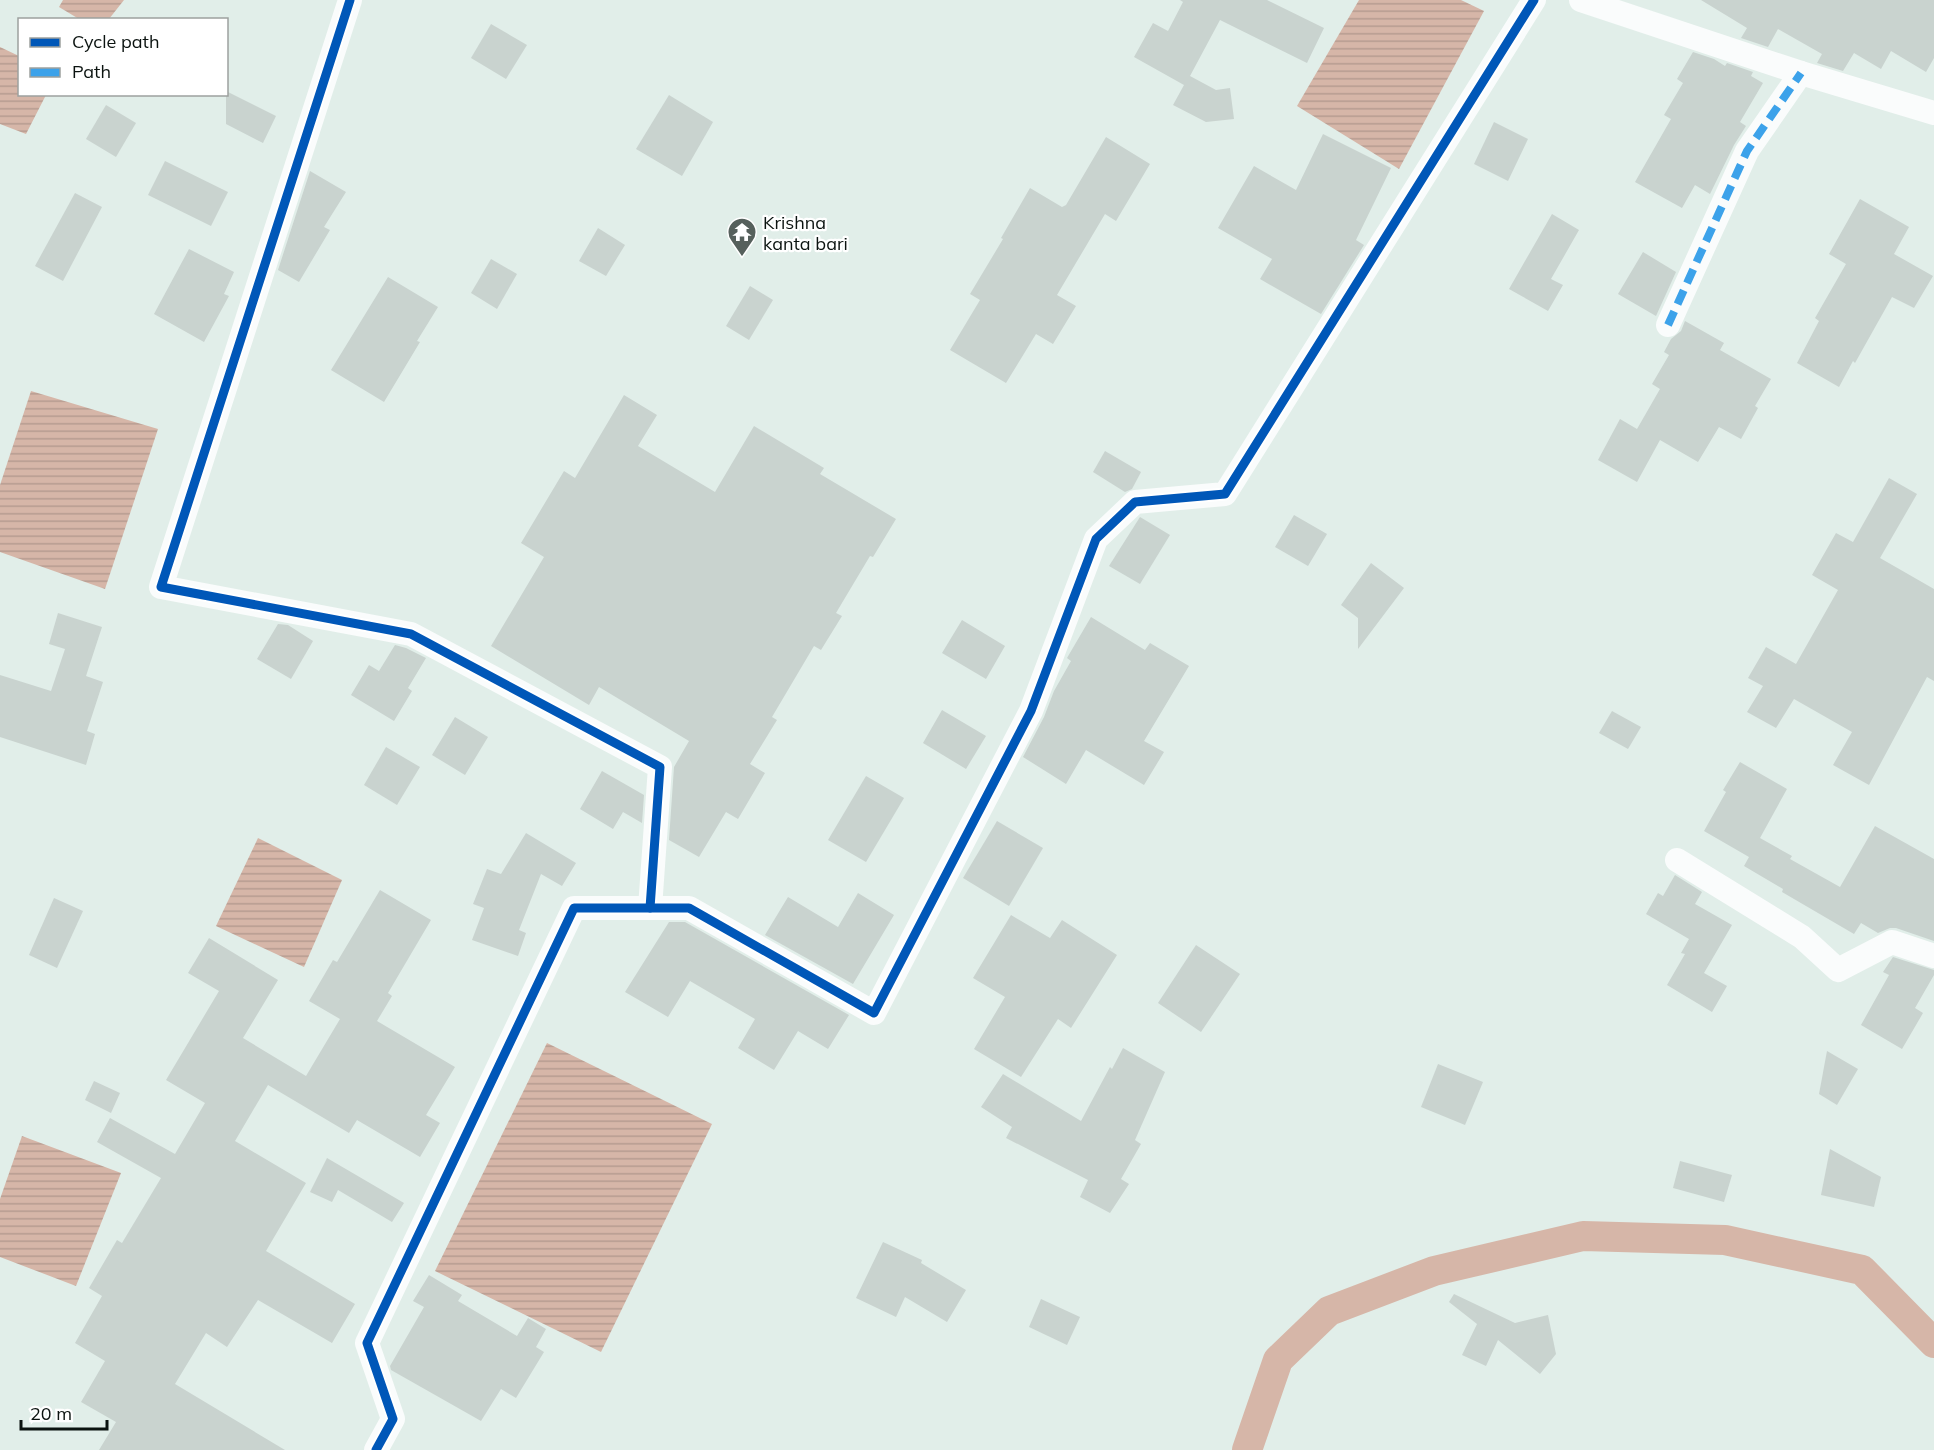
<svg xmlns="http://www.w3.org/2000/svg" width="1934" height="1450" font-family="Mulish,sans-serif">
	<defs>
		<pattern id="water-rules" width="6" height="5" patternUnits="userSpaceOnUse" patternTransform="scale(1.5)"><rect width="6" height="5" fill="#d6b6a8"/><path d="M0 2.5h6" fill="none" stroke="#b69c90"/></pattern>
	</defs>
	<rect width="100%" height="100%" fill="#e1eee9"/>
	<!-- water -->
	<g fill="url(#water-rules)">
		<path d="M 63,0 L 124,0 L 109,19 L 79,19 L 59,7 Z"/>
		<path d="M 1359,0 L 1461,0 L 1484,11 L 1399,169 L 1297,106 Z"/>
		<path d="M 0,47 L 19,56 L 20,94 L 46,95 L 26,134 L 0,124 Z"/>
		<path d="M 31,391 L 158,429 L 105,589 L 0,552 L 0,485 Z"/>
		<path d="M 258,838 L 342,880 L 304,967 L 216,926 Z"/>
		<path d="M 547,1043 L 712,1124 L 601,1352 L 435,1271 Z"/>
		<path d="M 22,1136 L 121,1173 L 76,1286 L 0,1257 L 0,1199 Z"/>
	</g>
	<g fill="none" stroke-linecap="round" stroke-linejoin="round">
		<!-- canal -->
		<path stroke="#d6b6a8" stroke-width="30" d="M 1247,1450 L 1278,1360 L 1329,1311 L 1434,1271 L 1583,1236 L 1725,1240 L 1862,1270 L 1934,1343"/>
	</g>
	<!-- building -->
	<g fill="#c9d3cf">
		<path d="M 1180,0 L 1267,0 L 1324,28 L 1307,63 L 1220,20 L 1190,76 L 1216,90 L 1230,88 L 1234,119 L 1206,122 L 1173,105 L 1184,85 L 1134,57 L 1153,23 L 1168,31 L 1183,2 Z"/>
		<path d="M 1701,0 L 1934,0 L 1934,58 L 1926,72 L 1891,51 L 1881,69 L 1854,53 L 1843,71 L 1817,63 L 1822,54 L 1778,29 L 1768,47 L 1741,38 L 1747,28 Z"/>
		<path d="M 491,24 L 527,45 L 506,79 L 471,58 Z"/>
		<path d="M 1693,52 L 1714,59 L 1725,66 L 1727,63 L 1753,72 L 1751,76 L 1763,83 L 1740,122 L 1746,126 L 1734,145 L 1710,194 L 1695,185 L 1682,208 L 1635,182 L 1671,119 L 1664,115 L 1683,83 L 1677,79 Z"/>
		<path d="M 226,91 L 276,116 L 263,143 L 226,124 Z"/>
		<path d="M 669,95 L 713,122 L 682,176 L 636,149 Z"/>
		<path d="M 106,105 L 136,123 L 116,157 L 86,139 Z"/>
		<path d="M 1494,122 L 1528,139 L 1508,181 L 1474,164 Z"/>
		<path d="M 1323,134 L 1391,168 L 1356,240 L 1364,245 L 1321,314 L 1260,279 L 1272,259 L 1218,228 L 1254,166 L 1296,190 Z"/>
		<path d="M 1106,137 L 1150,164 L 1116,221 L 1105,214 L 1057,295 L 1076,306 L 1053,344 L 1036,334 L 1006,383 L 950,350 L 980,300 L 970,294 L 1003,239 L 1001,238 L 1030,188 L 1062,207 L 1066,205 Z"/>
		<path d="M 165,161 L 228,192 L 211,226 L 148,195 Z"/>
		<path d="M 310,171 L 346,192 L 324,227 L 330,230 L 299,282 L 278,270 Z"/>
		<path d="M 75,193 L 102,207 L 63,281 L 35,266 Z"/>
		<path d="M 1860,199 L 1909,227 L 1894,254 L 1933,276 L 1914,308 L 1892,297 L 1855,363 L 1853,361 L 1839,387 L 1797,363 L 1819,321 L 1815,318 L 1846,264 L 1829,254 Z"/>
		<path d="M 1552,214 L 1579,230 L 1551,279 L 1563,285 L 1548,311 L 1509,289 Z"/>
		<path d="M 598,228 L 625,245 L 606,276 L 579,261 Z"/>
		<path d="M 189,249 L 234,272 L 224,294 L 229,296 L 204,342 L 154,314 Z"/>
		<path d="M 1643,252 L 1676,272 L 1656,316 L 1618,294 Z"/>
		<path d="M 491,259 L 517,274 L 497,309 L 471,293 Z"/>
		<path d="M 388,277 L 438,307 L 417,341 L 420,342 L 384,402 L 331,370 Z"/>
		<path d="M 750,286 L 773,300 L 749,340 L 726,326 Z"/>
		<path d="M 1685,321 L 1724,343 L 1720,350 L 1771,379 L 1755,406 L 1758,408 L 1741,439 L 1719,427 L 1698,462 L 1660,440 L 1637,482 L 1598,460 L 1620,419 L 1637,429 L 1660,389 L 1652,384 L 1669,355 L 1664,352 L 1671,339 L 1681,331 Z"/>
		<path d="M 624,395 L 657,415 L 638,446 L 715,492 L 754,426 L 824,468 L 820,474 L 896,519 L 873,557 L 870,556 L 836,613 L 842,616 L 821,650 L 814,646 L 772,717 L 777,720 L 750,764 L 765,773 L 738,819 L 726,812 L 699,857 L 669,840 L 674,767 L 689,741 L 599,687 L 589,705 L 491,646 L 544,557 L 521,543 L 564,471 L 575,478 Z"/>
		<path d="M 1105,451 L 1141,472 L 1132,489 L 1125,492 L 1093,472 Z"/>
		<path d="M 1889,478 L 1917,494 L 1880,558 L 1934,589 L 1934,681 L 1927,677 L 1869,785 L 1833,765 L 1852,732 L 1794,699 L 1776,728 L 1747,712 L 1763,686 L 1748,678 L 1766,647 L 1796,664 L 1838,590 L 1812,575 L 1836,533 L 1853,542 Z"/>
		<path d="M 1294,515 L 1327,534 L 1308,566 L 1275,547 Z"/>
		<path d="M 1140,517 L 1170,535 L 1140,584 L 1109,566 Z"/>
		<path d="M 1371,563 L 1404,588 L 1358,649 L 1358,618 L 1341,605 Z"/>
		<path d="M 58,613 L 102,627 L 86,676 L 103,682 L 87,731 L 95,734 L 86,765 L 0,737 L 0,675 L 51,691 L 65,649 L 49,644 Z"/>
		<path d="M 1091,617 L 1145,650 L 1150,643 L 1189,666 L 1144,741 L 1164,752 L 1144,785 L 1086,750 L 1066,784 L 1023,757 L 1044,717 L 1054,691 L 1071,661 L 1067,658 Z"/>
		<path d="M 962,620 L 1005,646 L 986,679 L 942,653 Z"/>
		<path d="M 278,624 L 288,625 L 313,641 L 291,679 L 257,659 Z"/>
		<path d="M 395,645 L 406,648 L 426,658 L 408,688 L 412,691 L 394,721 L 351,695 L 369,665 L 379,671 Z"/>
		<path d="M 942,710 L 986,736 L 966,769 L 923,743 Z"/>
		<path d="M 1612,711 L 1641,727 L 1628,749 L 1599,733 Z"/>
		<path d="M 455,717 L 488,737 L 465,775 L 432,755 Z"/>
		<path d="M 386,747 L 420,767 L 397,805 L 364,785 Z"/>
		<path d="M 1740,762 L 1787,789 L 1760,838 L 1792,856 L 1790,859 L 1840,887 L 1875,826 L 1934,859 L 1934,941 L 1896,928 L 1890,928 L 1878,933 L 1861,923 L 1854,934 L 1782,892 L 1783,889 L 1744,866 L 1749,857 L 1704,831 L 1726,792 L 1723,790 Z"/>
		<path d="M 602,771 L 644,795 L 642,823 L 623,812 L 613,829 L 580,809 Z"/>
		<path d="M 866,776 L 904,798 L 866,862 L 828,840 Z"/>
		<path d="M 997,821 L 1043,848 L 1009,906 L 963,878 Z"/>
		<path d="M 526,833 L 576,863 L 562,886 L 541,874 L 519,930 L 526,933 L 518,956 L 472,940 L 484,908 L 473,904 L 487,869 L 501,874 Z"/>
		<path d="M 1675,875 L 1702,892 L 1695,904 L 1732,925 L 1704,973 L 1727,986 L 1712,1012 L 1667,985 L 1685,954 L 1681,953 L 1689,939 L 1646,914 L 1658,893 L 1663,896 Z"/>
		<path d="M 380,890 L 431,920 L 388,993 L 392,996 L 377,1021 L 455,1067 L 426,1115 L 440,1123 L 420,1157 L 357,1120 L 349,1133 L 268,1085 L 235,1141 L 306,1183 L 266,1251 L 355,1304 L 332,1343 L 258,1300 L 227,1347 L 206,1333 L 175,1384 L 285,1450 L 99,1450 L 116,1422 L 81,1402 L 105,1361 L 75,1343 L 102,1296 L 89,1288 L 117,1240 L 122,1243 L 161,1178 L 97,1142 L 110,1118 L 175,1154 L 205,1103 L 166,1080 L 219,991 L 188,973 L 209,938 L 278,980 L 243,1038 L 306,1076 L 340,1019 L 309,1001 L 333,960 L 337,962 Z"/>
		<path d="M 858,893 L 894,915 L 853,984 L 765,935 L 788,897 L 838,927 Z"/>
		<path d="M 54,898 L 83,911 L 57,968 L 29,955 Z"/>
		<path d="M 1011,915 L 1050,938 L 1062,920 L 1117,955 L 1071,1028 L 1058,1019 L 1021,1077 L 974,1049 L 1005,997 L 973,978 Z"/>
		<path d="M 669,922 L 685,922 L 849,1015 L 828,1049 L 798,1031 L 774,1070 L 738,1048 L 755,1019 L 690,981 L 668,1017 L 625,992 Z"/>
		<path d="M 1196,945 L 1240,974 L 1201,1032 L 1158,1003 Z"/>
		<path d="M 1893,957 L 1934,970 L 1934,975 L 1915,1008 L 1923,1013 L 1902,1049 L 1861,1025 L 1889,975 L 1883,972 Z"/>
		<path d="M 1123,1048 L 1165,1072 L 1135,1140 L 1141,1144 L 1121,1179 L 1129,1184 L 1110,1213 L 1080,1197 L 1088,1180 L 1006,1138 L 1012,1127 L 981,1107 L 1003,1074 L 1081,1121 L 1110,1067 L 1112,1069 Z"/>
		<path d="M 1827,1051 L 1858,1069 L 1837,1105 L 1819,1094 Z"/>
		<path d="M 1438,1064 L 1483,1082 L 1465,1125 L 1421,1107 Z"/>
		<path d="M 94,1081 L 120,1093 L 111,1113 L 85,1100 Z"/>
		<path d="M 1830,1149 L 1881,1177 L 1874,1207 L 1821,1195 Z"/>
		<path d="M 327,1158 L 404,1203 L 392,1222 L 338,1190 L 332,1202 L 310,1192 Z"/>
		<path d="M 1680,1161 L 1732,1175 L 1724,1202 L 1673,1188 Z"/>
		<path d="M 883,1242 L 922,1260 L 921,1263 L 966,1290 L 947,1322 L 905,1297 L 896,1317 L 856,1298 Z"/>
		<path d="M 429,1275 L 462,1295 L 458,1301 L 517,1336 L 528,1318 L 546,1329 L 536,1347 L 544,1352 L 516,1398 L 501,1389 L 481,1421 L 391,1370 L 390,1366 L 424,1307 L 413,1301 Z"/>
		<path d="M 1454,1294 L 1515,1323 L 1548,1315 L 1556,1354 L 1540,1374 L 1498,1340 L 1486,1366 L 1462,1355 L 1477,1324 L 1449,1302 Z"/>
		<path d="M 1041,1299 L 1080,1317 L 1067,1345 L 1029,1327 Z"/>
	</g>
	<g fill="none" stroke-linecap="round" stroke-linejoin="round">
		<!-- street -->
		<g stroke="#fafcfc" stroke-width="24">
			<path d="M 350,0 L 161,587 L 411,634 L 660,767 L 650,908"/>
			<path d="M 1581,0 L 1801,73 L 1934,113"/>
			<path d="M 1668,325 L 1747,151 L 1801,73"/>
			<path d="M 1677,860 L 1802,937 L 1838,970 L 1892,942 L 1934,956"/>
			<path d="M 376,1450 L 393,1419 L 367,1343 L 574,908 L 689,908 L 874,1013 L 1031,711 L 1096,539 L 1135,502 L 1225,494 L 1534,0"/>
		</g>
		<!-- quiet -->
		<path stroke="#3ca2ea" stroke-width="8" stroke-dasharray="15 8" stroke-linecap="butt" d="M 1668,325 L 1747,151 L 1801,73"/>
		<!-- cycleway casing -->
		<g stroke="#fff" stroke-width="13">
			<g id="cycleway">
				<path d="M 350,0 L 161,587 L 411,634 L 660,767 L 650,908"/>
				<path d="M 376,1450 L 393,1419 L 367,1343 L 574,908 L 689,908 L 874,1013 L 1031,711 L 1096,539 L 1135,502 L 1225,494 L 1534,0"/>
			</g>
		</g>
		<!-- cycleway -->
		<use href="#cycleway" stroke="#0057b8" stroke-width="9"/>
	</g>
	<!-- icons -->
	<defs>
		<g id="temple-pin" transform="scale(1.5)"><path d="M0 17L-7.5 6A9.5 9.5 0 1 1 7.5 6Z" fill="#56605c" stroke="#fff"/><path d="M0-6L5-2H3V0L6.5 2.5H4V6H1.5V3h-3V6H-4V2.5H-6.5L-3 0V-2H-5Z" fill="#fff"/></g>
	</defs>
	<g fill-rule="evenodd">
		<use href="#temple-pin" x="742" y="232"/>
	</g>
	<g text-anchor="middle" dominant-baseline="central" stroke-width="4.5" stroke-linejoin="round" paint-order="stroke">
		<!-- poi labels -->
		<g font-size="18" fill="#0b1310" stroke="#fff" text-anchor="start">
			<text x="763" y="222">Krishna<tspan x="763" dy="21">kanta bari</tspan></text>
		</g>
	</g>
	<!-- legend -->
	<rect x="18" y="18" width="210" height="78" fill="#ffffff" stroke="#9da19f" stroke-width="1.5"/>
	<rect x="30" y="38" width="30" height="9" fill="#0057b8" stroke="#9da19f" stroke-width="1.5"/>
	<text x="72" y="48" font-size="18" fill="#0b1310">Cycle path</text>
	<rect x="30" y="68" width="30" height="9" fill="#3ca2ea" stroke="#9da19f" stroke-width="1.5"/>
	<text x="72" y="78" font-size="18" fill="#0b1310">Path</text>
	<!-- scale -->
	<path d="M21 1420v9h86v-9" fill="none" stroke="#0b1310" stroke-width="3"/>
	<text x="30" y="1420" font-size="18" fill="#0b1310" stroke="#ffffff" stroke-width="4.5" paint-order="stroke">20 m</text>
</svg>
